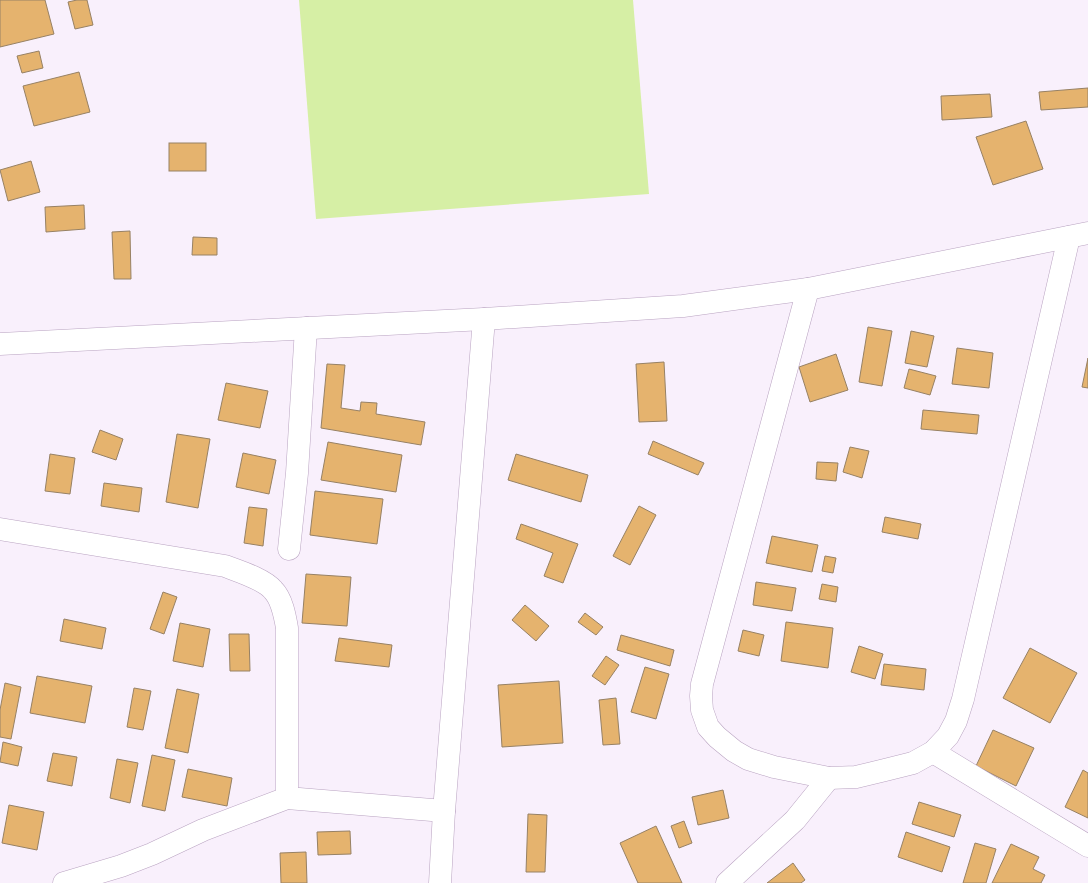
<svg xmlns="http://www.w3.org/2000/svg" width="1088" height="883" font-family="'Source Sans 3',sans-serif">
	<rect width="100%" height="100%" fill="#f9f0fc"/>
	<!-- green -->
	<path fill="#d6efa5" d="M 299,0 L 633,0 L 649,194 L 316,219 Z"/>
	<!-- building -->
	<g fill="#e5b36e" stroke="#978164">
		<path d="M 0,0 L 45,0 L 54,34 L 0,47 Z"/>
		<path d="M 77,0 L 87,0 L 93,25 L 75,29 L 68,2 Z"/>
		<path d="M 39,51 L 43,68 L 22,73 L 17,56 Z"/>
		<path d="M 79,72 L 90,112 L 34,126 L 23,86 Z"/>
		<path d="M 1088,88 L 1088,107 L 1041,110 L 1039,92 Z"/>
		<path d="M 990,94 L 992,117 L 942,120 L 941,96 Z"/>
		<path d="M 1026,121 L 1043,169 L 993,185 L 976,137 Z"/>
		<rect x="169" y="143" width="37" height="28"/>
		<path d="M 31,161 L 40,192 L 8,201 L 0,170 Z"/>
		<path d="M 84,205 L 85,229 L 46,232 L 45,207 Z"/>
		<path d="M 130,231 L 131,279 L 114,279 L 112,232 Z"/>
		<path d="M 193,237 L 217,238 L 217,255 L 192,255 Z"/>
		<path d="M 868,327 L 892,331 L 882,386 L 859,382 Z"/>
		<path d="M 911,331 L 934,336 L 927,367 L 905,363 Z"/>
		<path d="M 957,348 L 993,353 L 989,388 L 952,384 Z"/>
		<path d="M 836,354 L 848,390 L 810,402 L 799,367 Z"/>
		<path d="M 1088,358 L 1088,388 L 1082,387 Z"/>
		<path d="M 664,362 L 667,421 L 639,422 L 636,364 Z"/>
		<path d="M 327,364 L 345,365 L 341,408 L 360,411 L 361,402 L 377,403 L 376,414 L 425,422 L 421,445 L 321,428 Z"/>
		<path d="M 909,369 L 936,376 L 930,395 L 904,388 Z"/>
		<path d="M 226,383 L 268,391 L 260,428 L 218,420 Z"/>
		<path d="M 923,410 L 979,415 L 977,434 L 921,429 Z"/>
		<path d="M 100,430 L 123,439 L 116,460 L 92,452 Z"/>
		<path d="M 177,434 L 210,439 L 198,508 L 166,502 Z"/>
		<path d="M 653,441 L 704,463 L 698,475 L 648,454 Z"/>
		<path d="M 328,442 L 402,455 L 396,492 L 321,480 Z"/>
		<path d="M 850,447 L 869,451 L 862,478 L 843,472 Z"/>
		<path d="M 243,453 L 276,460 L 269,494 L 236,487 Z"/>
		<path d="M 50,454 L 75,458 L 70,494 L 45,491 Z"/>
		<path d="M 516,454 L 588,475 L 581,502 L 508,480 Z"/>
		<path d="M 817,462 L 838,463 L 836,481 L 816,479 Z"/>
		<path d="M 104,483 L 142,488 L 139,512 L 101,506 Z"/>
		<path d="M 315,491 L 383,499 L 377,544 L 310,535 Z"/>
		<path d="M 639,506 L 656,515 L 630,565 L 613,556 Z"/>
		<path d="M 249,507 L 267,509 L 263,546 L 244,543 Z"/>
		<path d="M 885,517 L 921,524 L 918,539 L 882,532 Z"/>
		<path d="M 521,524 L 578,544 L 563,583 L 544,576 L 553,553 L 516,539 Z"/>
		<path d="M 772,536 L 818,545 L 812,572 L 766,563 Z"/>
		<path d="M 825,556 L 836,558 L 833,573 L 822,571 Z"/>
		<path d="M 306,574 L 351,577 L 347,626 L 302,623 Z"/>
		<path d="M 756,582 L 796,588 L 792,611 L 753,605 Z"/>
		<path d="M 822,584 L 838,587 L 836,602 L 819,599 Z"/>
		<path d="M 163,592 L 177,597 L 164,634 L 150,629 Z"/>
		<path d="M 525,605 L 549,626 L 536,641 L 512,620 Z"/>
		<path d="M 585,613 L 603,627 L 596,635 L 578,622 Z"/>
		<path d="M 64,619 L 106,628 L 102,649 L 60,641 Z"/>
		<path d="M 786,622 L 833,628 L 828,668 L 781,661 Z"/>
		<path d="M 180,623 L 210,629 L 203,667 L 173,661 Z"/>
		<path d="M 743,630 L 764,635 L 759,656 L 738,651 Z"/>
		<path d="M 229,634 L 249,634 L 250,671 L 230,671 Z"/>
		<path d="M 621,635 L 674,650 L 670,666 L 617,650 Z"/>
		<path d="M 339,638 L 392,645 L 389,667 L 335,661 Z"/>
		<path d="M 859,646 L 883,654 L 875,679 L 851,672 Z"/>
		<path d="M 1030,648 L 1077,673 L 1050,723 L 1003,698 Z"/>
		<path d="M 606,656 L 619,665 L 605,685 L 592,676 Z"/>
		<path d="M 884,664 L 926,669 L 924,690 L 881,685 Z"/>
		<path d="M 645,667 L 669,674 L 656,719 L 631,712 Z"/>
		<path d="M 37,676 L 92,686 L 85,723 L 30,713 Z"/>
		<path d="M 559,681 L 563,743 L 502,747 L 498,685 Z"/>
		<path d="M 5,683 L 21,687 L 11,739 L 0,737 L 0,710 Z"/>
		<path d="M 134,688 L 151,691 L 143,730 L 127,727 Z"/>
		<path d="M 177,689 L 199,694 L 188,753 L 165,748 Z"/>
		<path d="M 616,698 L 620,744 L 603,745 L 599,700 Z"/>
		<path d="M 993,730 L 1034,748 L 1016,786 L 976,766 Z"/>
		<path d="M 3,742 L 22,747 L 18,766 L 0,762 Z"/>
		<path d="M 53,753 L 77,757 L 72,786 L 47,781 Z"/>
		<path d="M 152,755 L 175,760 L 165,811 L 142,806 Z"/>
		<path d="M 117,759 L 138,763 L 130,803 L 110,798 Z"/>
		<path d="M 188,769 L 232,778 L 227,806 L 182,797 Z"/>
		<path d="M 1083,770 L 1088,773 L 1088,818 L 1065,807 Z"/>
		<path d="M 723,790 L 729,818 L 698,825 L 692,797 Z"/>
		<path d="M 919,802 L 961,815 L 954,837 L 912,824 Z"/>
		<path d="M 9,805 L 44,812 L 37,850 L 2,843 Z"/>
		<path d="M 528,814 L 547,815 L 545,872 L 526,872 Z"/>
		<path d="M 684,821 L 692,843 L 679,848 L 671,826 Z"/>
		<path d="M 656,826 L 682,883 L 638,883 L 620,843 Z"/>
		<path d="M 350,831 L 351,854 L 318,855 L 317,832 Z"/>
		<path d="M 906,832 L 950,847 L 942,872 L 898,857 Z"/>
		<path d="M 975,843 L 996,849 L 986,883 L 963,883 Z"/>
		<path d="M 1011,844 L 1039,857 L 1033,869 L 1045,875 L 1041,883 L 992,883 Z"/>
		<path d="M 306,852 L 307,883 L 281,883 L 280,853 Z"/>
		<path d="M 793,863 L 805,880 L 801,883 L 767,883 Z"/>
	</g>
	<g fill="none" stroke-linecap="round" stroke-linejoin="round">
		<!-- minor casing -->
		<g stroke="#b9a3c1" stroke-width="23">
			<g id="minor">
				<path d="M 808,289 L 702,684 L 701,696 L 702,710 L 708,727 L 717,737 L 734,751 L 748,759 L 774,767 L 829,778 L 856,777 L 885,770 L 913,763 L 933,752 L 948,736 L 956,721 L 963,699 L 1069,237"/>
				<path d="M 0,344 L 484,319 L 683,306 L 808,289 L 1088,233"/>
				<path d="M 0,529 L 225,566 C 238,571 264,579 273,590 C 282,599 285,616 287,628 L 287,798"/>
				<path d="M 289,549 L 297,473 L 306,328"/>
				<path d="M 933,752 L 1088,846"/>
				<path d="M 64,883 L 121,866 L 152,854 L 203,830 L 287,798 L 444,811"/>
				<path d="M 440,883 L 444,811 L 484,319"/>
				<path d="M 727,883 L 795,820 L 829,778"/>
			</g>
		</g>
		<!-- minor -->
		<use href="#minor" stroke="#fff" stroke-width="22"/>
	</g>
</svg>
